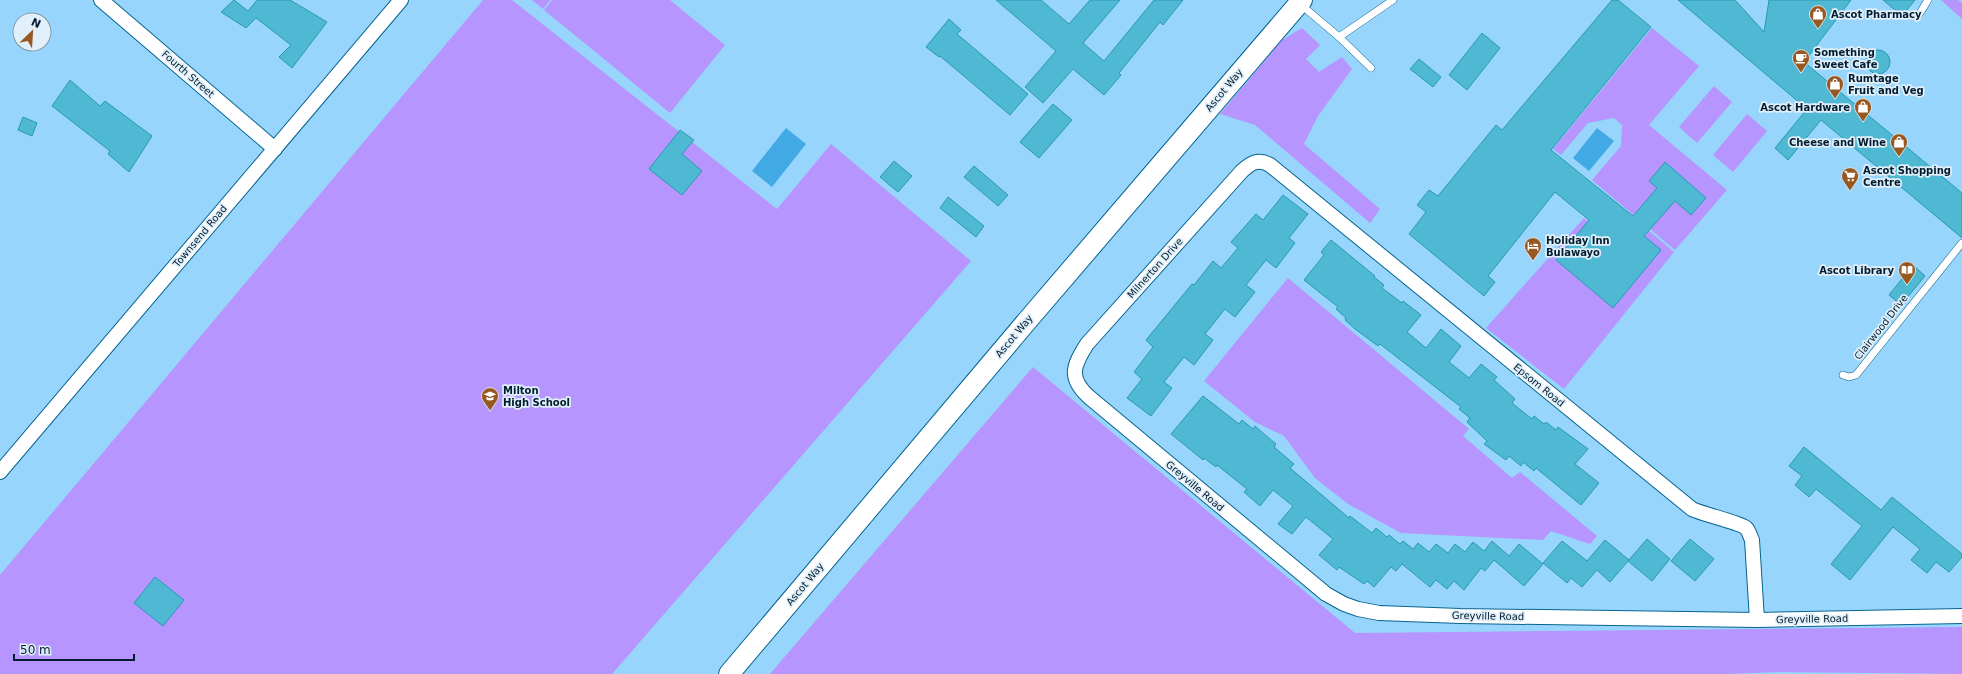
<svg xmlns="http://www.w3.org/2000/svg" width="1962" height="674" font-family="'DejaVu Sans',sans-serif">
	<rect width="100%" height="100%" fill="#98d5fc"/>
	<!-- green -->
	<g fill="#b795fe">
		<path d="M 483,0 L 512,0 L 777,209 L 831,144 L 971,261 L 612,674 L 0,674 L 0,575 Z"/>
		<path d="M 532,0 L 550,0 L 543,9 Z"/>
		<path d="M 552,0 L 670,0 L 725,45 L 670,113 L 544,10 Z"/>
		<path d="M 1941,0 L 1958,0 L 1962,3 L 1962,19 Z"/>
		<path d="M 1302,28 L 1320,45 L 1306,59 L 1319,72 L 1342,57 L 1352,69 L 1318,116 L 1304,144 L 1380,209 L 1370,223 L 1255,125 L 1220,114 L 1282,40 Z"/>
		<path d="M 1652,28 L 1699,66 L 1649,125 L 1727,190 L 1675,250 L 1592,180 L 1621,146 L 1622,125 L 1614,118 L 1588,123 L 1561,155 L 1553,149 Z"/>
		<path d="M 1714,86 L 1732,102 L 1697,143 L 1679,127 Z"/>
		<path d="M 1747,114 L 1767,131 L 1733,172 L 1713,155 Z"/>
		<path d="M 1584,218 L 1596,228 L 1634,218 L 1674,252 L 1564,389 L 1486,328 Z"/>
		<path d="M 1288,278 L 1469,429 L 1463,436 L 1512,478 L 1520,472 L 1597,536 L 1590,544 L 1551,531 L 1543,540 L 1401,533 L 1348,504 L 1315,478 L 1284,436 L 1255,422 L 1204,381 Z"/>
		<path d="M 1033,367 L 1355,633 L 1962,627 L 1962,674 L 1779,672 L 1725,674 L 770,674 Z"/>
	</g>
	<!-- water -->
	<g fill="#41a9e3">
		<path d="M 786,128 L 806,144 L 772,187 L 752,171 Z"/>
		<path d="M 1597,128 L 1614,141 L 1589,171 L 1573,158 Z"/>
	</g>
	<!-- building -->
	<g fill="#4fb9d3" stroke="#2899b3">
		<path d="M 234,0 L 248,11 L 257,0 L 290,0 L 327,22 L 292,68 L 279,57 L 291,45 L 256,18 L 246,28 L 221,12 Z"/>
		<path d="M 996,0 L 1041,0 L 1069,24 L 1090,0 L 1120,0 L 1083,43 L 1104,61 L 1154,0 L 1183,0 L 1163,25 L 1160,22 L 1119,73 L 1121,75 L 1104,95 L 1073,69 L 1043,103 L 1025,87 L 1056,51 Z"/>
		<path d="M 1612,0 L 1618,0 L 1651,27 L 1551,150 L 1633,216 L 1657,188 L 1649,181 L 1665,162 L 1706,198 L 1691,215 L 1675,201 L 1644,236 L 1661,250 L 1613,308 L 1556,260 L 1589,220 L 1555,192 L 1488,276 L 1495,282 L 1484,296 L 1409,234 L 1426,212 L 1417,205 L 1429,190 L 1438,196 L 1496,125 L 1502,130 Z"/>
		<path d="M 1678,0 L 1735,0 L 1764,32 L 1769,0 L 1851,0 L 1804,62 L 1962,193 L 1962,238 L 1821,120 L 1788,160 L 1775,148 L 1807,109 Z"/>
		<path d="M 1883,0 L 1915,0 L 1902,16 Z"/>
		<path d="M 949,19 L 961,30 L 957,34 L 1028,94 L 1010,115 L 940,56 L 939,57 L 926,47 Z"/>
		<path d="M 1482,33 L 1500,48 L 1467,90 L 1449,75 Z"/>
		<circle cx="1878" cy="62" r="12"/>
		<path d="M 1419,59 L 1441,77 L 1433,87 L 1410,69 Z"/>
		<path d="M 70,80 L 100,106 L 105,101 L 152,136 L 129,172 L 108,154 L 110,151 L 52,106 Z"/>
		<path d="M 1053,104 L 1072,120 L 1039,158 L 1020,142 Z"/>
		<path d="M 23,117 L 37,123 L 32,136 L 18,130 Z"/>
		<path d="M 680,130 L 694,140 L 682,154 L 702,171 L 682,195 L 649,169 Z"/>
		<path d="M 894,161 L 912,176 L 898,192 L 880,177 Z"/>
		<path d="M 974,166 L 1008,195 L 998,206 L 964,177 Z"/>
		<path d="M 1283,195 L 1308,214 L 1289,238 L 1295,243 L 1276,268 L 1266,260 L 1246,285 L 1255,292 L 1235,317 L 1225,309 L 1205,334 L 1213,340 L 1194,365 L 1184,357 L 1164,382 L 1172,388 L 1151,416 L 1127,398 L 1142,379 L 1134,372 L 1153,347 L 1146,340 L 1192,284 L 1194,285 L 1213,261 L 1221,268 L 1238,248 L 1231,242 L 1256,214 L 1263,220 Z"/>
		<path d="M 948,197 L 984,226 L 976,237 L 940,208 Z"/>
		<path d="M 1331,240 L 1375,276 L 1374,277 L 1384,285 L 1382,288 L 1402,303 L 1403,301 L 1421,315 L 1407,332 L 1426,348 L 1441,329 L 1461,346 L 1449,362 L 1469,378 L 1481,364 L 1497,377 L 1494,380 L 1515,399 L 1512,403 L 1532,419 L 1534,416 L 1544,424 L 1546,422 L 1556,430 L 1558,427 L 1588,449 L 1575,464 L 1599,483 L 1581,505 L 1536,468 L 1534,471 L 1523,462 L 1521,466 L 1509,456 L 1506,460 L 1484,444 L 1487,441 L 1467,422 L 1470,418 L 1459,409 L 1461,407 L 1380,344 L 1378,346 L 1355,329 L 1345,320 L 1346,318 L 1336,309 L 1338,307 L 1304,280 L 1324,255 L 1321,252 Z"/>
		<path d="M 1913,265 L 1925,276 L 1901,305 L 1889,295 Z"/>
		<path d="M 1203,396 L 1239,424 L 1242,420 L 1253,429 L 1255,426 L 1264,434 L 1276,444 L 1274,447 L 1294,464 L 1290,468 L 1349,518 L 1350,516 L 1372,533 L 1376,528 L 1387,537 L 1389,535 L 1400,544 L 1403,541 L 1413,549 L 1418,543 L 1429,552 L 1436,544 L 1448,553 L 1455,544 L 1465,552 L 1473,542 L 1484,551 L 1492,541 L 1509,556 L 1519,544 L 1543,564 L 1524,586 L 1494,560 L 1485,571 L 1481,568 L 1464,590 L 1454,581 L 1447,589 L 1436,580 L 1430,587 L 1402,564 L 1396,571 L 1391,567 L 1374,587 L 1367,581 L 1364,584 L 1339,567 L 1337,570 L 1319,555 L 1333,539 L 1306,517 L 1292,534 L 1278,524 L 1293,506 L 1273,490 L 1260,506 L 1244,492 L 1247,489 L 1217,465 L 1216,467 L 1204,458 L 1203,460 L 1171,434 Z"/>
		<path d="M 1804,447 L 1881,510 L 1892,497 L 1962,554 L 1962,557 L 1949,572 L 1936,562 L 1927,573 L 1911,560 L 1920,549 L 1893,527 L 1850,580 L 1831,564 L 1862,526 L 1816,489 L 1809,497 L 1795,485 L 1802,476 L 1789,466 Z"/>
		<path d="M 1647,539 L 1670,559 L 1652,581 L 1628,561 Z"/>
		<path d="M 1690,539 L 1714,559 L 1695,581 L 1671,561 Z"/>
		<path d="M 1605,540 L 1629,560 L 1610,582 L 1597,570 L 1582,587 L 1571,578 L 1567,583 L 1543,563 L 1562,541 L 1587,561 Z"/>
		<path d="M 155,577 L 184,600 L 163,626 L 134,603 Z"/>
	</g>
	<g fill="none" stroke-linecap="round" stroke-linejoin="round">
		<!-- service casing -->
		<g stroke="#066490" stroke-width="8">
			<g id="service">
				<path d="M 1300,4 L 1339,37 L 1371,68"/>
				<path d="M 1920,13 L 1928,0"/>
				<path d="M 1339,37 L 1393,0"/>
				<path d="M 1843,375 L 1849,377 L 1856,375 L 1962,243"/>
			</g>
		</g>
		<!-- minor casing -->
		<g stroke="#066490" stroke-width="16">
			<g id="minor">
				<path d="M 101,0 L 275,149"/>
				<path d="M 0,472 L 401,0"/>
				<path d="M 1757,620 L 1752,540 C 1750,536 1749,531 1746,528 C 1741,523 1702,514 1692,509 L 1270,165 C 1258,158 1251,163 1242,171 L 1087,344 C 1073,366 1068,378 1089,397 L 1326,594 L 1344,604 L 1358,609 L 1379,613 L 1460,616 L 1757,620 L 1962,616"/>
			</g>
		</g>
		<!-- secondary casing -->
		<g stroke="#066490" stroke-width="22">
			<path id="secondary" d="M 729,674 L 1027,321 L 1302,0"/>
		</g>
		<!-- service -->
		<use href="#service" stroke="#fff" stroke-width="7"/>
		<!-- minor -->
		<use href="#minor" stroke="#fff" stroke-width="14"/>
		<!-- secondary -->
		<use href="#secondary" stroke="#fff" stroke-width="20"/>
	</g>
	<!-- icons -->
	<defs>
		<g id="shop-pin" transform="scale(0.9)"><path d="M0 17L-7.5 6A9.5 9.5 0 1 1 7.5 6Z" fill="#985821" stroke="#e0eff9"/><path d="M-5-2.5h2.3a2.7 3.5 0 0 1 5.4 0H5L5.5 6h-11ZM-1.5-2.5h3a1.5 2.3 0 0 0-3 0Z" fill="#fff"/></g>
		<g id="cafe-pin" transform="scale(0.9)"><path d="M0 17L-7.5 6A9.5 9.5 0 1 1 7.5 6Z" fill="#985821" stroke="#e0eff9"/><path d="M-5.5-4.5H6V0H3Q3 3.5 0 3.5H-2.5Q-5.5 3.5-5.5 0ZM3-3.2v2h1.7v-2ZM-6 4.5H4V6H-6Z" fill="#fff"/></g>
		<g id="supermarket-pin" transform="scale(0.9)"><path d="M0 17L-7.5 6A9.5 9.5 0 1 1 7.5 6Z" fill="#985821" stroke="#e0eff9"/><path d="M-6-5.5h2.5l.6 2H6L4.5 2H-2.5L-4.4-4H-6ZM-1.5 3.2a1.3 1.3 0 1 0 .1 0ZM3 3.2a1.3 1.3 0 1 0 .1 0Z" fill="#fff"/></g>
		<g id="hotel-pin" transform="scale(0.9)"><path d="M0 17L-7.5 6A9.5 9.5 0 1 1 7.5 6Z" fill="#985821" stroke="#e0eff9"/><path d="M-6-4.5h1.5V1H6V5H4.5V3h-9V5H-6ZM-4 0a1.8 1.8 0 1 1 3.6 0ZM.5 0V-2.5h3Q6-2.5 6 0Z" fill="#fff"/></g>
		<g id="library-pin" transform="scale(0.9)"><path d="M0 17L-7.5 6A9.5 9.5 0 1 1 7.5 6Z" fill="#985821" stroke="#e0eff9"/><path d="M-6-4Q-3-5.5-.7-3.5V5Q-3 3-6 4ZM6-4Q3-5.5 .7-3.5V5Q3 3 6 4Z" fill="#fff"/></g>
		<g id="school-pin" transform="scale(0.9)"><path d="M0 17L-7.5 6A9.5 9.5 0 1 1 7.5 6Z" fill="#985821" stroke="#e0eff9"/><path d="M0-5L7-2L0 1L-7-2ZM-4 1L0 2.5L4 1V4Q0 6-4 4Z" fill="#fff"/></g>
	</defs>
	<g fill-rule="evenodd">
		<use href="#shop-pin" x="1818" y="14"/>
		<use href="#cafe-pin" x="1801" y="58"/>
		<use href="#shop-pin" x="1835" y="84"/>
		<use href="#shop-pin" x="1863" y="107"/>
		<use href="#shop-pin" x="1899" y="142"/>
		<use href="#supermarket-pin" x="1850" y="176"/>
		<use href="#hotel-pin" x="1533" y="246"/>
		<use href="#library-pin" x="1907" y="270"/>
		<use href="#school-pin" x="490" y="396"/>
	</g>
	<g text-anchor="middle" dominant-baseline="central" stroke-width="3.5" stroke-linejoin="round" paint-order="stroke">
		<!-- poi labels -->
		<g font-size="10" font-weight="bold" fill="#001c2e" stroke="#e0eff9" text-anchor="start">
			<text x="1831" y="14">Ascot Pharmacy</text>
			<text x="1814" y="52">Something<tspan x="1814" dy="12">Sweet Cafe</tspan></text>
			<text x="1848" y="78">Rumtage<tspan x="1848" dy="12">Fruit and Veg</tspan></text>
			<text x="1850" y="107" text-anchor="end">Ascot Hardware</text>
			<text x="1886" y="142" text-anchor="end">Cheese and Wine</text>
			<text x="1863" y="170">Ascot Shopping<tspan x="1863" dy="12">Centre</tspan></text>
			<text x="1546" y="240">Holiday Inn<tspan x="1546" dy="12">Bulawayo</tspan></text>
			<text x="1894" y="270" text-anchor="end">Ascot Library</text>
			<text x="503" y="390">Milton<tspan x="503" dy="12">High School</tspan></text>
		</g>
		<!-- street labels -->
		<g font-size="10" fill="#001c2e" stroke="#e0eff9">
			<text transform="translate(188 74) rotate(41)">Fourth Street</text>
			<text transform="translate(1224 90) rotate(-50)">Ascot Way</text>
			<text transform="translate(200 236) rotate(-50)">Townsend Road</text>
			<text transform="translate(1155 268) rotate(-48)">Milnerton Drive</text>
			<text transform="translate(1881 327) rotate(-52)">Clairwood Drive</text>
			<text transform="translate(1014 336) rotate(-50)">Ascot Way</text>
			<text transform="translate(1539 385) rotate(39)">Epsom Road</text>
			<text transform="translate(1195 486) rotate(40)">Greyville Road</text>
			<text transform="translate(805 584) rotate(-50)">Ascot Way</text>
			<text transform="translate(1488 616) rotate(1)">Greyville Road</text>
			<text transform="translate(1812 619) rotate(-1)">Greyville Road</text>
		</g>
	</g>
	<!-- north arrow -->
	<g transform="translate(32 32) rotate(25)"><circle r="19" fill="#e0eff9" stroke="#869ba8"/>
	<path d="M0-3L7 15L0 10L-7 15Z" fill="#985821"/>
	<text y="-6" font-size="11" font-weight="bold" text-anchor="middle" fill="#001c2e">N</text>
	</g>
	<!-- scale -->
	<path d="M14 654v6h120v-6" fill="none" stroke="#001c2e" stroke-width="2"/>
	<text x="20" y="654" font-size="12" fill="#001c2e" stroke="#e0eff9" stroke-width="3" paint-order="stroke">50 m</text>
</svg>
